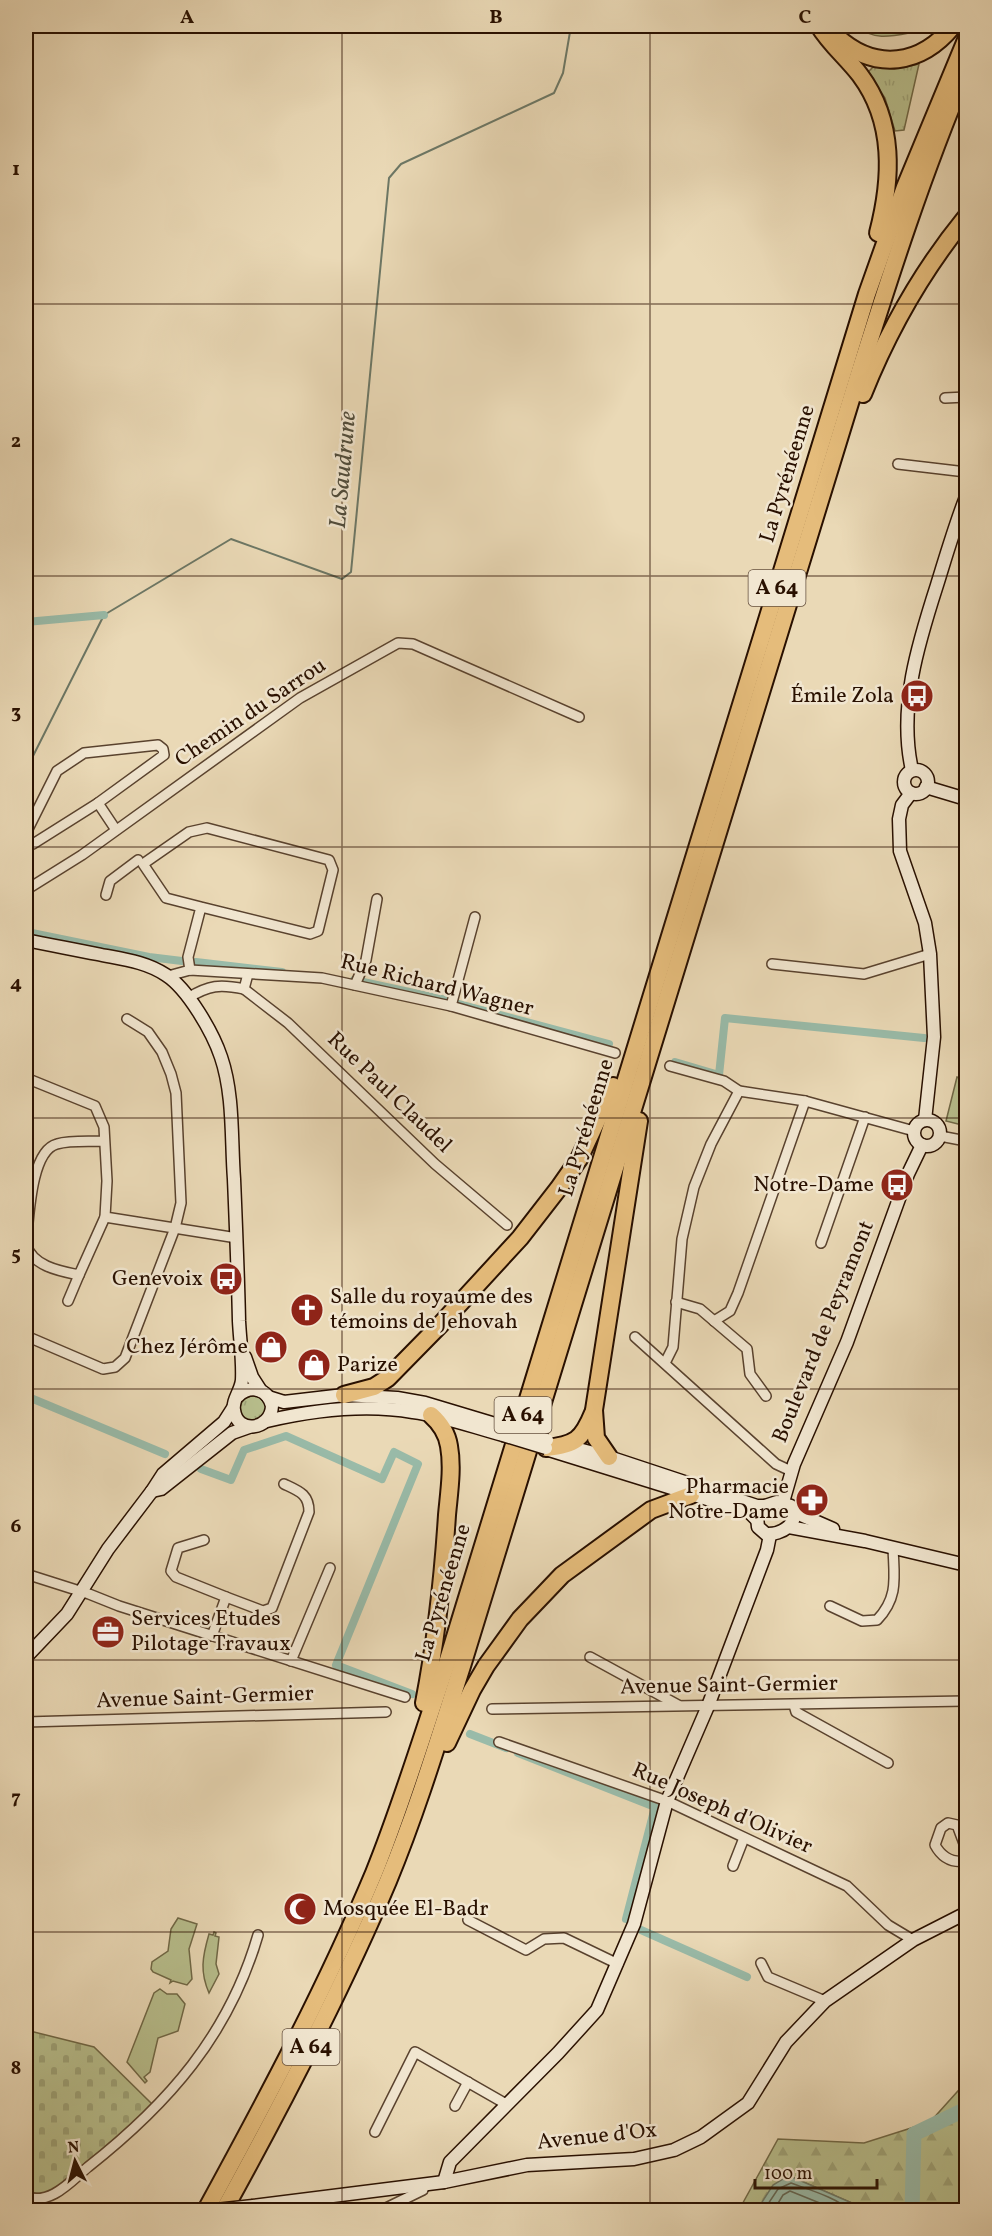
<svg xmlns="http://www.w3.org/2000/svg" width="992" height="2236" font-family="Vollkorn,serif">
	<defs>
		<pattern id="grass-tufts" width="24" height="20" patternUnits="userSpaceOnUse" patternTransform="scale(1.5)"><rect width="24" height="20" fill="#b8bf8d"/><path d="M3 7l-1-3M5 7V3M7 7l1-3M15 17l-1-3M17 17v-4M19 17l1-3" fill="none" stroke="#9ea378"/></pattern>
		<pattern id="forest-firs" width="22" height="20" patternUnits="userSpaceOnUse" patternTransform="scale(1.5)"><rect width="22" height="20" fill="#b8bf8d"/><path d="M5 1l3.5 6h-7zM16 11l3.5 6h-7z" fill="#9ea378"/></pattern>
		<pattern id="cemetery-stones" width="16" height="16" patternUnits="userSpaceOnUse" patternTransform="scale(1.5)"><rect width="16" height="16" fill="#b8bf8d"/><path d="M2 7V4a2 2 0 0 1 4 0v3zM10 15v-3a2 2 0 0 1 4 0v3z" fill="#9ea378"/></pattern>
	</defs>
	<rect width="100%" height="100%" fill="#ead9b6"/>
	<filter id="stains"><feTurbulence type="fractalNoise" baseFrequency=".00333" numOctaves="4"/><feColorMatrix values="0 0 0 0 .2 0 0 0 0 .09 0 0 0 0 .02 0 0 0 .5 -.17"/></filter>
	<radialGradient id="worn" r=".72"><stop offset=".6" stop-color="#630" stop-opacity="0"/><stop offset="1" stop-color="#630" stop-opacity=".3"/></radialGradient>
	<!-- grass -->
	<g fill="url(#grass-tufts)" stroke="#706846" stroke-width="1.5">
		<path d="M 857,26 L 911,26 L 909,33 C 889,37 873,40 857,26 Z"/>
		<path d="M 919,64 L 904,130 L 895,131 L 885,98 L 868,72 L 875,65 L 900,68 Z"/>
		<circle cx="253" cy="1409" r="13"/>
	</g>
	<!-- forest -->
	<path fill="url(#forest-firs)" stroke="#706846" stroke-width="1.5" d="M 966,2082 L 966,2210 L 854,2210 L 852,2203 L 792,2177 C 774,2178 767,2197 757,2210 L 739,2210 L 778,2139 L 864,2143 L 930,2122 Z"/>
	<!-- cemetery -->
	<path fill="url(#cemetery-stones)" stroke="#706846" stroke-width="1.5" d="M 26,2030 L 94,2047 L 154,2106 C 135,2121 62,2190 44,2194 C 38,2195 31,2192 26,2190 Z"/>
	<!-- pitch -->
	<g fill="#b8bf8d" stroke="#706846" stroke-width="1.5">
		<path d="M 957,1077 L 966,1080 L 966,1126 L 946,1121 Z"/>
		<path d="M 178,1918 L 197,1924 L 189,1949 L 192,1979 L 187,1985 L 173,1981 L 170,1983 L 171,1980 L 153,1972 L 151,1969 L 152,1962 L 168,1951 L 171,1929 Z"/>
		<path d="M 214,1932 L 216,1933 L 215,1936 L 219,1937 L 216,1964 L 219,1974 L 209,1993 C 200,1972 202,1958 209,1934 L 213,1935 Z"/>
		<path d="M 160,1989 L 167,1994 L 177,1994 L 185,2004 L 178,2031 L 158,2038 L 150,2072 L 144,2077 L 147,2081 L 145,2083 L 127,2062 L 154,1993 Z"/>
	</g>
	<!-- water -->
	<path fill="#99bba9" stroke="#6c7765" stroke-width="1.5" d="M 786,2177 L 792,2177 L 852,2203 L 854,2210 L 757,2210 L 773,2185 Z"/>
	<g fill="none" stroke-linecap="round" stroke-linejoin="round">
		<!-- shore -->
		<g stroke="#616654" stroke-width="1.5">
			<path d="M 764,2210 L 778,2189 L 791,2183 C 804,2188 841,2199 848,2210"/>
			<path d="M 774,2210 L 783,2195 L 790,2191 L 837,2210"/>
		</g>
		<!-- stream -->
		<path stroke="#6c7765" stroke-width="2" d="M 26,770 L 104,615 L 231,539 L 342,579 L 351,572 L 389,178 L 401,164 L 554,93 L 563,73 L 571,26"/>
		<!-- canal -->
		<g stroke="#99bba9" stroke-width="8">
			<path d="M 26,622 L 104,615"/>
			<path d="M 27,932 L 149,957 L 182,961"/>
			<path d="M 196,962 L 282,972"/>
			<path d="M 354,980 L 446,1000"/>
			<path d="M 459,1004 L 609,1044"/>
			<path d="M 675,1062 L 719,1075 L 725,1018 L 924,1038"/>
			<path d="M 26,1396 L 165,1454"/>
			<path d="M 201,1469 L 231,1480 L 244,1450 L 286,1436 L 382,1479 L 394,1452 L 418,1464 L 336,1665 L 412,1694"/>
			<path d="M 470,1734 L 506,1748"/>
			<path d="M 518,1753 L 655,1807 L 626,1919"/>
			<path d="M 641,1930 L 747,1977"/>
		</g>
		<!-- river -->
		<path stroke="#99bba9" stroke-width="15" d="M 912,2210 L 914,2134 L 966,2109"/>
		<!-- street casing -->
		<g stroke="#59422e" stroke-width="12">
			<g id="street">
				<path d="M 945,398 L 966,397"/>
				<path d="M 898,464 L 966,472"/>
				<path d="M 98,803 L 116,830"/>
				<path d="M 26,833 L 57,771 L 84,753 L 158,745 L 163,749 L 164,755 L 98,803 L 33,844 L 26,845"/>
				<path d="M 26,890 L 82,855 L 300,698 L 398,643 L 413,644 L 579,717"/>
				<path d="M 106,895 L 110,881 L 138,860"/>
				<path d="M 772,964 L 864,974 L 930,954"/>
				<path d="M 190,970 L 188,957 L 201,907 L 166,898 L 143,864 L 189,832 L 207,828 L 329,860 L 333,870 L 318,931 L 310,934 L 201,907"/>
				<path d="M 168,976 L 190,970 L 322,978 L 451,1006 L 615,1053"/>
				<path d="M 355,985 L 366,960 L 377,899"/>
				<path d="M 244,989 L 288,1023 L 435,1164 L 507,1225"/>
				<path d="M 188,998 C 209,985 220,984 244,989 L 248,974"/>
				<path d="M 451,1006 L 475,917"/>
				<path d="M 670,1066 L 724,1081 L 739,1091 L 805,1101 L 914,1131"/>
				<path d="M 26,1078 L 95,1106 L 104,1127 L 107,1181 L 105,1217 L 237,1238"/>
				<path d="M 940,1136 L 966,1141"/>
				<path d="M 104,1141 C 89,1142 71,1140 57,1144 C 30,1151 29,1220 26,1244 C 32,1266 59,1271 79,1275 L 105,1217"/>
				<path d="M 821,1243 L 865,1117"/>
				<path d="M 68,1301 L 79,1275"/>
				<path d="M 676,1302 L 700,1309 L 747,1349 L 750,1374 L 766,1396"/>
				<path d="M 714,1321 L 730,1311 L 738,1293 L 805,1101"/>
				<path d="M 26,1336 L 103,1369 L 115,1367 L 125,1358 L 175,1228 L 181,1203 L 176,1093 L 171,1074 L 162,1052 L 148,1032 L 127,1019"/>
				<path d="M 635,1337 L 776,1464 L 791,1471"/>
				<path d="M 665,1363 L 673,1347 L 682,1239 L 694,1187 L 711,1144 L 739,1091"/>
				<path d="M 204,1540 L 178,1548 L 171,1571 L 176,1577 L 226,1597 L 212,1636"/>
				<path d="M 26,1574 L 89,1594 L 119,1606 L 405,1697"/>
				<path d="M 226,1597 L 263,1611 L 272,1608 L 309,1512 C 309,1494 299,1491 284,1484"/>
				<path d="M 830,1606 L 862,1621 L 877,1620 C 899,1597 894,1577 893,1547"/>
				<path d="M 590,1657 L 678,1705"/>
				<path d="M 291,1661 L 330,1568"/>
				<path d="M 794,1705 L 796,1712 L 888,1763"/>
				<path d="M 492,1709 L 966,1701"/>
				<path d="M 26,1722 L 386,1712"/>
				<path d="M 499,1742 L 667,1801 L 847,1886 L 888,1925 L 913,1940"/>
				<path d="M 966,1849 L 957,1825 L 948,1823 L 941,1828 L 935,1845 C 942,1858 953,1863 966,1861"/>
				<path d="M 733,1866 L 744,1838"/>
				<path d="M 468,1920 L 526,1950 L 544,1939 L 564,1938 L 618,1964"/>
				<path d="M 761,1963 L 768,1977 L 825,2001"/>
				<path d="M 455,2106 L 468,2082"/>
				<path d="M 375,2132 L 415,2052 L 506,2104"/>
				<path d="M 26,2197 C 51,2205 70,2182 88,2167 C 168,2104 229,2035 258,1935"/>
				<path d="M 382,2210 L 423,2190 L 424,2184"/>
			</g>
		</g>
		<!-- secondary casing -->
		<g stroke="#291000" stroke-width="15">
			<g id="secondary">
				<path d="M 912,770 C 898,708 918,644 937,585 C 946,556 955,525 966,497"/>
				<circle cx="916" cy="782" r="12"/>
				<path d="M 926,787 L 966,799"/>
				<path d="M 911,793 L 902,805 L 899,819 L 900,851 L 925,923 L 930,954 L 934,1037 L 925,1120"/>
				<path d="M 26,940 C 49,945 73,949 97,954 C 121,959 145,961 166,975 C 188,989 213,1033 221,1057 C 234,1095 231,1140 234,1179 C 236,1227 238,1274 239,1321 C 240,1341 243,1360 242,1380 C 241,1391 232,1400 234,1410 C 237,1435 271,1430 272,1406 C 268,1389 251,1384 238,1396"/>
				<circle cx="927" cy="1133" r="13"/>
				<path d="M 245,1357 L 252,1377 L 261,1391"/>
				<path d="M 268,1397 L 284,1402 L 344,1395 L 397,1398 L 425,1403 L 505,1427"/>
				<path d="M 267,1421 C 314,1410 365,1404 413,1412 C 444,1416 473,1427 503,1435"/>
				<path d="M 563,1445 L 609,1457 L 757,1506 L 765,1506"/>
				<path d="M 546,1449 L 749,1512 L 757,1520"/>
				<path d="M 152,1491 L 161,1489 L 232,1433 L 249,1427"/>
				<path d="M 777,1502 L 791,1506 C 802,1523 781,1535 766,1534 L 758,1527 L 757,1516 L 765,1506 Z"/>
				<path d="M 783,1502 L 794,1464 L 847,1342 L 908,1174 L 922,1145"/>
				<path d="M 794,1512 L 833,1529"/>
				<path d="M 789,1527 L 865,1541 L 966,1565"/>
				<path d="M 26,1657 L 67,1614 L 108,1549 L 152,1491 L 163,1474 L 224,1422 L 233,1408"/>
				<path d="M 444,2182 L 450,2162 L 558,2053 L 597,2010 L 634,1924 L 667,1801 L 708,1706 L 767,1550 L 770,1535"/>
				<path d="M 253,2206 L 444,2182 L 527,2165 L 634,2159 L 674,2150 L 701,2137 L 748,2103 L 786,2042 L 825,2001 L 913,1940 L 966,1913"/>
			</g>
		</g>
		<!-- highway casing -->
		<g stroke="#291000" stroke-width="20">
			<g id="highway">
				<path d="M 819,26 C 830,44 847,58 860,75 C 895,122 892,179 878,233"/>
				<path d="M 837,37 C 876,72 921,65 953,26"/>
				<path d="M 863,394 C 889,329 922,271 966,217"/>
				<path d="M 344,1395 L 374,1387 L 388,1378 L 440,1325 L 520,1238 L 558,1189 L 579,1159 L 613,1086"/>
				<path d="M 546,1448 C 575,1445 582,1440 593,1413"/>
				<path d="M 609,1457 L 596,1438 L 594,1410 L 639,1121"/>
				<path d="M 424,1703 C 436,1641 443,1578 447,1515 C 449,1493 453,1468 449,1446 C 447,1433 440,1423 431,1415"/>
				<path d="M 447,1743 L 472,1690 L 486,1666 L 520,1619 L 542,1596 L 562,1575 L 651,1510 L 691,1495"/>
				<path d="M 206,2210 C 266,2100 325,1990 374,1873 C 402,1804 423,1733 447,1663 L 867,294 L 905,187 L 966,40"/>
				<path d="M 224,2210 C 283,2103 340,1994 388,1881 C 417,1811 439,1738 462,1666 L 857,380 C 890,276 923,172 966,71"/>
			</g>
		</g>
		<!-- street -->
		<use href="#street" stroke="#f1e6d0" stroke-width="9"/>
		<!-- secondary -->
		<use href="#secondary" stroke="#f1e6d0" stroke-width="12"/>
		<!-- highway -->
		<use href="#highway" stroke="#e5bc7b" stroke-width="16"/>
		<!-- secondary-bridge casing -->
		<g stroke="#291000" stroke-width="15" stroke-linecap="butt">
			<g id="secondary-bridge">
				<path d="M 505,1427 L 547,1440"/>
				<path d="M 503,1435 L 546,1448"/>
				<path d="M 216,2210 L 253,2206"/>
			</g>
		</g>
		<!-- secondary-bridge -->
		<use href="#secondary-bridge" stroke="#f1e6d0" stroke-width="12"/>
	</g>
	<!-- grid -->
	<path fill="none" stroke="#291000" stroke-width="1.5" stroke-opacity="0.55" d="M 342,26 L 342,2210M 650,26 L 650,2210M 26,304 L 966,304M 26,576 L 966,576M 26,847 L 966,847M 26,1118 L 966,1118M 26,1389 L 966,1389M 26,1660 L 966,1660M 26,1932 L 966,1932"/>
	<!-- icons -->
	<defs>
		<g id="bus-disc" transform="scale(1.725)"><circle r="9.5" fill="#8f2418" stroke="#f1e6d0"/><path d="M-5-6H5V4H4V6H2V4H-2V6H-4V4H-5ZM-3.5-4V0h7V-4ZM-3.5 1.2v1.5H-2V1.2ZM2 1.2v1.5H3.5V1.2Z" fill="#fff"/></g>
		<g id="church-disc" transform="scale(1.725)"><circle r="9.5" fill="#8f2418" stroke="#f1e6d0"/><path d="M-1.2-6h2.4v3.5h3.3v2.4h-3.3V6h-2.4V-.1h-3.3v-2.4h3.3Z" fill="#fff"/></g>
		<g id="shop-disc" transform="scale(1.725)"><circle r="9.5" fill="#8f2418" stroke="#f1e6d0"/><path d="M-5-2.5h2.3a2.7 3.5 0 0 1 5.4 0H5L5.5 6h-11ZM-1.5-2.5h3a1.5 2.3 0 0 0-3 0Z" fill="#fff"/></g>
		<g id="pharmacy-disc" transform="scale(1.725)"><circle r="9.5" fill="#8f2418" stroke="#f1e6d0"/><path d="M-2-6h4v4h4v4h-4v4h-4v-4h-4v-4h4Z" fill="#fff"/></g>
		<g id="office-disc" transform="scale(1.725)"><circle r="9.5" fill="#8f2418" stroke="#f1e6d0"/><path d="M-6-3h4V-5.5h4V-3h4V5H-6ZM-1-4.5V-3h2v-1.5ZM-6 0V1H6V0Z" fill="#fff"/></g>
		<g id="mosque-disc" transform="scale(1.725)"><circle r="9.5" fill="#8f2418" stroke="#f1e6d0"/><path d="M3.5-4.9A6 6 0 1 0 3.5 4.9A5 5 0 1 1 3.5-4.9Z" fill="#fff"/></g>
	</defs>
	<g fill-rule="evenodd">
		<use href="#bus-disc" x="917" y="696"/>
		<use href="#bus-disc" x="897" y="1185"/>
		<use href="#bus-disc" x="226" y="1279"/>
		<use href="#church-disc" x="307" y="1310"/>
		<use href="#shop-disc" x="271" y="1347"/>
		<use href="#shop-disc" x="314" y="1365"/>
		<use href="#pharmacy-disc" x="812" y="1500"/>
		<use href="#office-disc" x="108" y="1632"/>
		<use href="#mosque-disc" x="300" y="1909"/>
	</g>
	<g text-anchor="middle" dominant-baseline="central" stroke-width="5" stroke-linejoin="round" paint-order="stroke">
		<!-- shield labels -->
		<g fill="#f1e6d0" stroke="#65503e" stroke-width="1.5">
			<rect x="748.5" y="570" width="57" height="36" rx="4.5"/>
			<rect x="494.5" y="1397" width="57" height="36" rx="4.5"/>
			<rect x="282.5" y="2029" width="57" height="36" rx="4.5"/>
		</g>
		<g font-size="21" font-weight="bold" fill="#291000">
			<text x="777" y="588">A 64</text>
			<text x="523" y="1415">A 64</text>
			<text x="311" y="2047">A 64</text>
		</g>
		<!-- street labels -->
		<g font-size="22" fill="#291000" stroke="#f1e6d0">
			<text transform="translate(788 474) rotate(-73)">La Pyrénéenne</text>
			<text transform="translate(251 713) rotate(-34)">Chemin du Sarrou</text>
			<text transform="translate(437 986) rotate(14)">Rue Richard Wagner</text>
			<text transform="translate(389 1093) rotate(44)">Rue Paul Claudel</text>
			<text transform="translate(587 1128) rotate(-73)">La Pyrénéenne</text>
			<text transform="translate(824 1332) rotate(-68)">Boulevard de Peyramont</text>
			<text transform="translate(444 1593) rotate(-73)">La Pyrénéenne</text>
			<text transform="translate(729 1686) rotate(-1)">Avenue Saint-Germier</text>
			<text transform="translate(205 1698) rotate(-2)">Avenue Saint-Germier</text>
			<text transform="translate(722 1809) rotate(24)">Rue Joseph d'Olivier</text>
			<text transform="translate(597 2137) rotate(-6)">Avenue d'Ox</text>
		</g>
		<!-- poi labels -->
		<g font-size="22" fill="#291000" stroke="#f1e6d0" text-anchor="end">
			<text x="894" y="696">Émile Zola</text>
			<text x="874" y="1185">Notre-Dame</text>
			<text x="203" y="1279">Genevoix</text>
			<text x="330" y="1297" text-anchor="start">Salle du royaume des<tspan x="330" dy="25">témoins de Jehovah</tspan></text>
			<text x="248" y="1347">Chez Jérôme</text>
			<text x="337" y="1365" text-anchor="start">Parize</text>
			<text x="789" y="1487">Pharmacie<tspan x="789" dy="25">Notre-Dame</tspan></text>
			<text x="131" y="1619" text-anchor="start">Services Etudes<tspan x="131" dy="25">Pilotage Travaux</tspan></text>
			<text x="323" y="1909" text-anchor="start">Mosquée El-Badr</text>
		</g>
		<!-- water labels -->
		<g font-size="24" font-style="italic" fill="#504c3b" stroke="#f1e6d0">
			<text transform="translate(344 470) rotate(-85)">La Saudrune</text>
		</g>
	</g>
	<!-- margin -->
	<rect width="992" height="2236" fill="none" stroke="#ead9b6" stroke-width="66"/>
	<!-- north arrow -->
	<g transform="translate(75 2161) rotate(354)" stroke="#f1e6d0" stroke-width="4.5" paint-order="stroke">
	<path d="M0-4.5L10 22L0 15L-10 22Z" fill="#291000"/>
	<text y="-9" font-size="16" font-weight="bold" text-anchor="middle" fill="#291000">N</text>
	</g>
	<!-- scale -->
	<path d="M755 2179v9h122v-9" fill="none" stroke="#291000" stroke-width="3"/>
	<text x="764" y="2179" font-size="18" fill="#291000" stroke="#f1e6d0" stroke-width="4.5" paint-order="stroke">100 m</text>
	<rect x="33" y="33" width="926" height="2170" fill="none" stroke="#291000" stroke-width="2"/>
	<g font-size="20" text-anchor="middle" font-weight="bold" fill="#291000">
		<text x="187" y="23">A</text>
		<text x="496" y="23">B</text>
		<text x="805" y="23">C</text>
		<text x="16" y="175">1</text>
		<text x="16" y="447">2</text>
		<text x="16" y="718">3</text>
		<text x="16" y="989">4</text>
		<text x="16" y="1260">5</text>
		<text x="16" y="1532">6</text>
		<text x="16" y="1803">7</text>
		<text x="16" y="2074">8</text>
	</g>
	<rect width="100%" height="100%" filter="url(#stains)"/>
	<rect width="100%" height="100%" fill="url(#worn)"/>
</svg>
